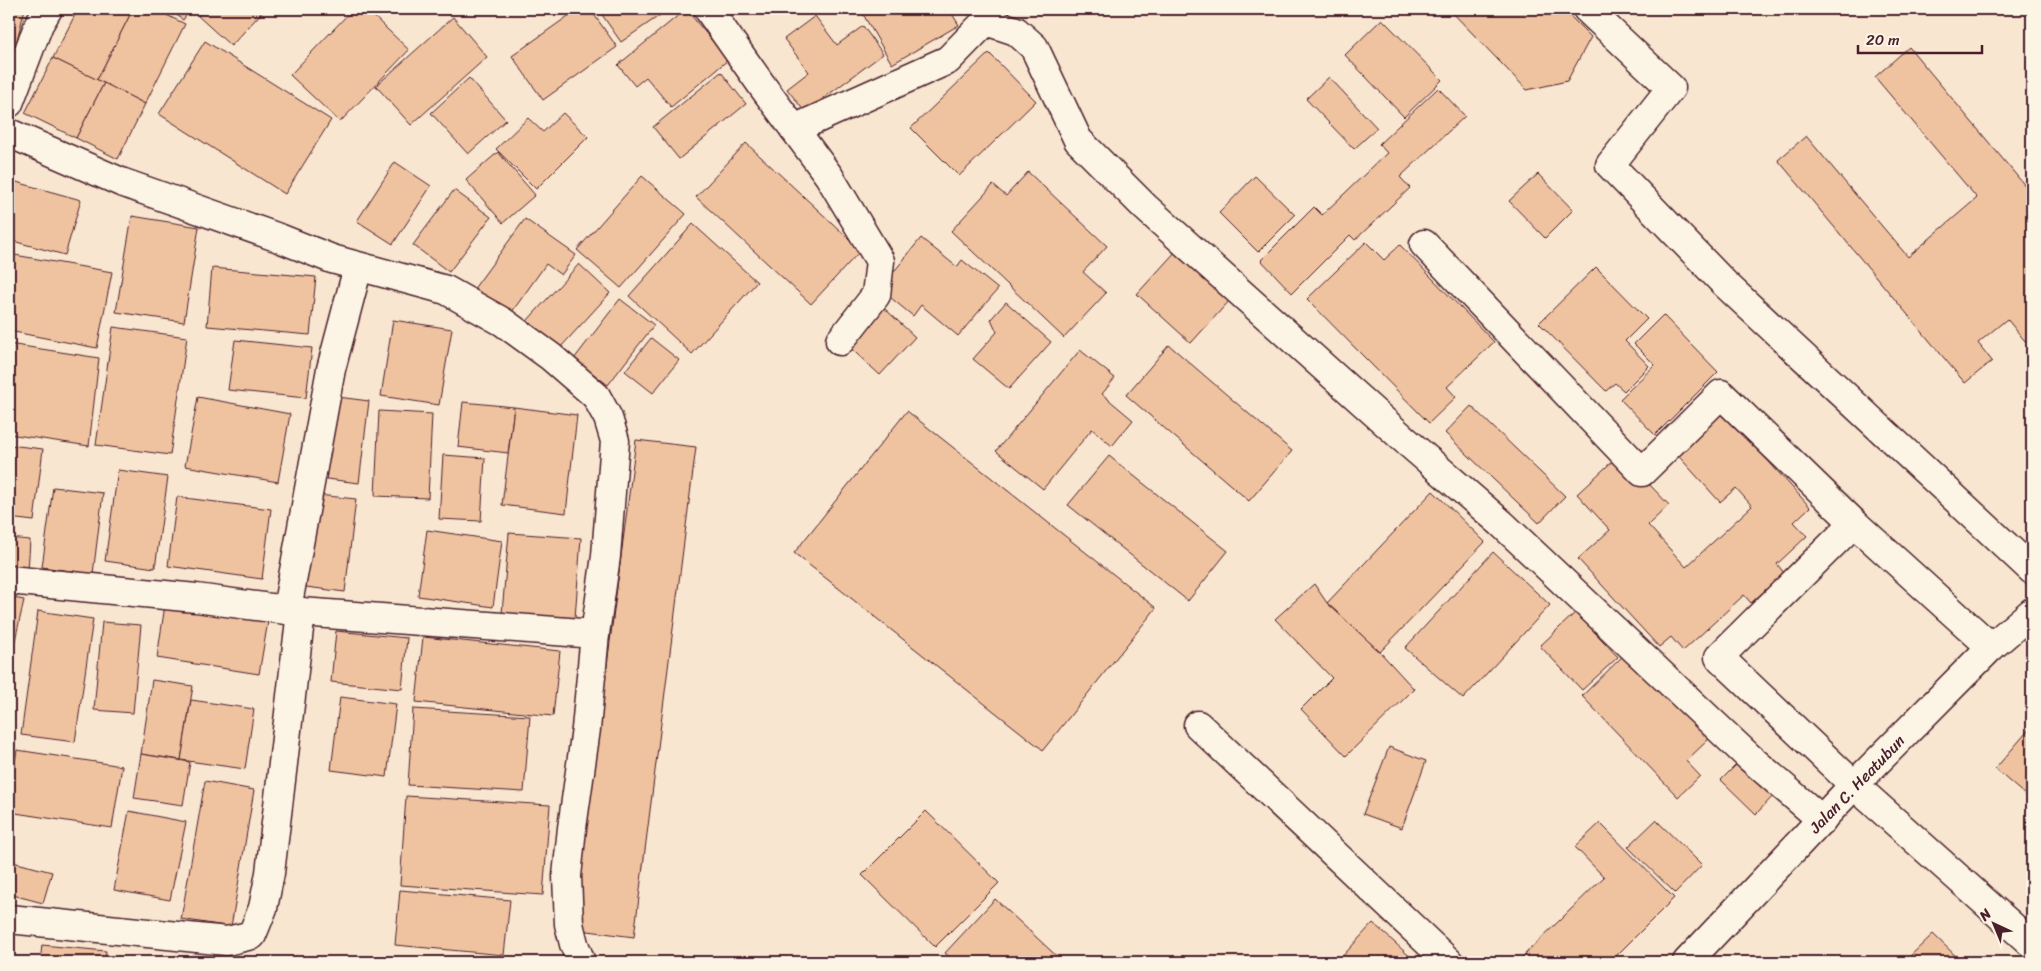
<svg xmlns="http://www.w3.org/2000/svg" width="2041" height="971" font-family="Sriracha,sans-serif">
	<rect width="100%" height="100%" fill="#f8e6d0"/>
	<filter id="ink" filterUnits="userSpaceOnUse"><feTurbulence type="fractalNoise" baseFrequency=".02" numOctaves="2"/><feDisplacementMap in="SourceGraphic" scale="10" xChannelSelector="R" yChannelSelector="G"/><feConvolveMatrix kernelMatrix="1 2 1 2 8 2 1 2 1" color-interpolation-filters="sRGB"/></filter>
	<g filter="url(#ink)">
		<!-- building -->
		<g fill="#f0c3a0" stroke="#4a1f2b">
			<path d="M 9,9 L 25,9 L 9,70 Z"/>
			<path d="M 78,9 L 133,9 L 97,80 L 53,58 Z"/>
			<path d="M 133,9 L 154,9 L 185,24 L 145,104 L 97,80 Z"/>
			<path d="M 169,9 L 191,9 L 183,20 Z"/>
			<path d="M 205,9 L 265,9 L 231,46 L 198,16 Z"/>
			<path d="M 353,9 L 366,9 L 409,50 L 340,122 L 290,75 Z"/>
			<path d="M 578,9 L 590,9 L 617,47 L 543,100 L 512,56 Z"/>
			<path d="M 598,9 L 669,9 L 621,42 Z"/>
			<path d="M 686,9 L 728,60 L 671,107 L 646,77 L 635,86 L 618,65 Z"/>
			<path d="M 860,9 L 949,9 L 959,25 L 892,64 Z"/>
			<path d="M 1449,9 L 1563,9 L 1591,37 L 1567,81 L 1527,90 Z"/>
			<path d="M 815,16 L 837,45 L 863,26 L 883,54 L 805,112 L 787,89 L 809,72 L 784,39 Z"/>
			<path d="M 453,17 L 487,57 L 411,125 L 376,86 Z"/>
			<path d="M 1382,19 L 1442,80 L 1404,117 L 1345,55 Z"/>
			<path d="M 205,41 L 331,120 L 285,194 L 159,114 Z"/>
			<path d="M 1909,47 L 2032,194 L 2032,334 L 2025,341 L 2007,319 L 1978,343 L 1992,361 L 1965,383 L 1778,160 L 1806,136 L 1908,257 L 1977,198 L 1875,77 Z"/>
			<path d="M 989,53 L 1036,101 L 959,176 L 911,128 Z"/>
			<path d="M 53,58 L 104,83 L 76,138 L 25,113 Z"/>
			<path d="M 721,72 L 746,104 L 679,159 L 653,127 Z"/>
			<path d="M 1329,77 L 1377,128 L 1354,149 L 1306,99 Z"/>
			<path d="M 469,78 L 506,120 L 468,154 L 431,113 Z"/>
			<path d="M 104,83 L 145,104 L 118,159 L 76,138 Z"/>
			<path d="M 1438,88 L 1465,116 L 1400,177 L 1410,188 L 1355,240 L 1350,235 L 1292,293 L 1261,260 L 1314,207 L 1322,215 L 1387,153 L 1379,144 Z"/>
			<path d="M 563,113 L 588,137 L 536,189 L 496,149 L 528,118 L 543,132 Z"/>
			<path d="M 746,143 L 861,250 L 811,304 L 696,197 Z"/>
			<path d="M 498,152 L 535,195 L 503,223 L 466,180 Z"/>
			<path d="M 395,162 L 431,186 L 393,244 L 357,221 Z"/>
			<path d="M 1028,172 L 1107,246 L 1083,272 L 1106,293 L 1064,338 L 951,231 L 993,185 L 1006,196 Z"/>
			<path d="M 1538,174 L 1573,210 L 1545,238 L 1509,201 Z"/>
			<path d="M 642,176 L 686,214 L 621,288 L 577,250 Z"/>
			<path d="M 1255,176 L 1295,215 L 1258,252 L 1219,213 Z"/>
			<path d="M 9,180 L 81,200 L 65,255 L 9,240 Z"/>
			<path d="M 454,190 L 491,217 L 449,272 L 413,245 Z"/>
			<path d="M 132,216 L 199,227 L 184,322 L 116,312 Z"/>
			<path d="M 525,219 L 576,255 L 561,275 L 546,264 L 509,316 L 473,290 Z"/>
			<path d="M 693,224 L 757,282 L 692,354 L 629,296 Z"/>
			<path d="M 921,238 L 957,267 L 962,260 L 998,289 L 958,336 L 921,305 L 913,316 L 880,289 Z"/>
			<path d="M 1366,242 L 1384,260 L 1400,245 L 1494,342 L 1447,387 L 1456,397 L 1429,423 L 1307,299 Z"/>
			<path d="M 1177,250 L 1231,299 L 1191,343 L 1137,294 Z"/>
			<path d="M 9,254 L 112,272 L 97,348 L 9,331 Z"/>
			<path d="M 579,264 L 610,293 L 559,349 L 527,321 Z"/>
			<path d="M 1596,267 L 1647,319 L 1625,341 L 1649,366 L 1624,391 L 1615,383 L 1606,391 L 1539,323 Z"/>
			<path d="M 212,268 L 316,277 L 310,335 L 207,326 Z"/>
			<path d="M 620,299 L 654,325 L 608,385 L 574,359 Z"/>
			<path d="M 1006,302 L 1051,342 L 1009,389 L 973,359 L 997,332 L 991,319 Z"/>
			<path d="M 882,306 L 915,337 L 880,375 L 846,344 Z"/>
			<path d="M 1663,315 L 1718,372 L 1655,435 L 1620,399 L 1655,365 L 1634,344 Z"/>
			<path d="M 393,320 L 452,329 L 439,405 L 381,396 Z"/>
			<path d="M 113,327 L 187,337 L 170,455 L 96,445 Z"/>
			<path d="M 651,338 L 679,360 L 653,393 L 625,371 Z"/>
			<path d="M 235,340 L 312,348 L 306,398 L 228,390 Z"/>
			<path d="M 9,344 L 99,358 L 89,446 L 9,434 Z"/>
			<path d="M 1169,345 L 1292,451 L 1249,501 L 1126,395 Z"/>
			<path d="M 1080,350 L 1115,378 L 1102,394 L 1133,420 L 1112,446 L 1092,429 L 1043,489 L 996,451 Z"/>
			<path d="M 330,396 L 369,401 L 359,483 L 319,478 Z"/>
			<path d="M 198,397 L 290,414 L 278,482 L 185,466 Z"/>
			<path d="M 463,402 L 514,407 L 508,453 L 458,447 Z"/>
			<path d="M 1471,406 L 1565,496 L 1539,523 L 1445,433 Z"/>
			<path d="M 514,407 L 577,415 L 566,513 L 502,505 Z"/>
			<path d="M 1720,408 L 1810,507 L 1794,522 L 1807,536 L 1777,564 L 1784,573 L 1751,603 L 1744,595 L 1683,651 L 1671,637 L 1659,647 L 1578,559 L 1610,530 L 1577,494 L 1618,456 L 1640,480 L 1649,484 L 1669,505 L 1648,525 L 1686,567 L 1752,506 L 1736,488 L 1720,502 L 1673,450 Z"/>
			<path d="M 379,411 L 432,414 L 428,498 L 375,496 Z"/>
			<path d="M 907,411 L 1156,608 L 1043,750 L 794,553 Z"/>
			<path d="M 636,440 L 696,447 L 634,937 L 573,929 Z"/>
			<path d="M 9,445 L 43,449 L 34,521 L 9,518 Z"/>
			<path d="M 443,455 L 485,458 L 481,521 L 439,519 Z"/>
			<path d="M 1109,456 L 1228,551 L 1188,601 L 1068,505 Z"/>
			<path d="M 118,470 L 168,477 L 155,568 L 105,561 Z"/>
			<path d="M 53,487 L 103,493 L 93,574 L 42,567 Z"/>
			<path d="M 1433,491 L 1485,542 L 1380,652 L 1327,603 Z"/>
			<path d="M 318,495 L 356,499 L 345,592 L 306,587 Z"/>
			<path d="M 177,497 L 271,509 L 262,579 L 168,566 Z"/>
			<path d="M 427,530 L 502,541 L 493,607 L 418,596 Z"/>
			<path d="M 509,533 L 581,538 L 575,618 L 502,613 Z"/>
			<path d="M 9,538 L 30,540 L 28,571 L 9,570 Z"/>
			<path d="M 1493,552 L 1550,605 L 1463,699 L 1405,648 Z"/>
			<path d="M 1314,584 L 1327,603 L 1380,652 L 1414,689 L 1346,756 L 1301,709 L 1332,678 L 1275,619 Z"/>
			<path d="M 9,597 L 24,600 L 9,668 Z"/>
			<path d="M 165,605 L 268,621 L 259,674 L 157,658 Z"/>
			<path d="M 38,611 L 93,619 L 75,742 L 21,735 Z"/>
			<path d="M 1576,612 L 1618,657 L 1582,690 L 1540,646 Z"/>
			<path d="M 102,622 L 141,625 L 133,713 L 94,710 Z"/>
			<path d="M 336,631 L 407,638 L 402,689 L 331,682 Z"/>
			<path d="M 423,637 L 560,651 L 553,716 L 416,702 Z"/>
			<path d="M 1628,651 L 1711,737 L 1686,761 L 1700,776 L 1678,797 L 1582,696 Z"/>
			<path d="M 152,680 L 193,686 L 181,760 L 141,754 Z"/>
			<path d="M 9,684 L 14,686 L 9,712 Z"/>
			<path d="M 340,697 L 396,704 L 387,777 L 331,770 Z"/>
			<path d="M 191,700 L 254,709 L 245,769 L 181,760 Z"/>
			<path d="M 413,709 L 530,716 L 524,792 L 408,785 Z"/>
			<path d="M 2032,726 L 2032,801 L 1995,769 Z"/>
			<path d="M 1389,747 L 1426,761 L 1402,828 L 1363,814 Z"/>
			<path d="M 17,750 L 122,766 L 112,828 L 9,812 L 9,799 Z"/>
			<path d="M 141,754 L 190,762 L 183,805 L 134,798 Z"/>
			<path d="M 1742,759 L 1776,793 L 1756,814 L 1721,780 Z"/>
			<path d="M 205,781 L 254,790 L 231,927 L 181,919 Z"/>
			<path d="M 406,796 L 550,805 L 543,895 L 400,885 Z"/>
			<path d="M 129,811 L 186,822 L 170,900 L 114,890 Z"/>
			<path d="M 926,811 L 999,883 L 935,947 L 862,875 Z"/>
			<path d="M 1656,820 L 1702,865 L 1675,893 L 1628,847 Z"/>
			<path d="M 1600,823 L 1674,898 L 1610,962 L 1517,962 L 1604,877 L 1575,847 Z"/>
			<path d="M 9,861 L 52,872 L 43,903 L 9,894 Z"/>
			<path d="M 400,890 L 510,900 L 504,955 L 395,945 Z"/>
			<path d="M 995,899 L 1063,962 L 955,962 L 945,953 Z"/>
			<path d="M 1373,923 L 1416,962 L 1341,962 L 1339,960 Z"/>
			<path d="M 1933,934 L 1962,962 L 1904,962 Z"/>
			<path d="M 42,945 L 106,951 L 105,962 L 40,962 Z"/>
		</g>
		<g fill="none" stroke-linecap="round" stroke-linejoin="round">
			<!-- minor casing -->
			<g stroke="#4a1f2b" stroke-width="31">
				<g id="minor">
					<path d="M 708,9 L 763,87 L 829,176 L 880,261 L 876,295 L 840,341"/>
					<path d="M 1587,9 L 1671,88 L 1610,165 L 1724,283 L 2032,570"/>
					<path d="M 9,103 L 39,24 L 48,9"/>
					<path d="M 794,129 L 948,60 L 986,21 L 1016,31 L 1034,47 L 1078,140 L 1145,207 L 1405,440 L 1501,523 L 1749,757 L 1822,820"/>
					<path d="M 9,133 L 121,182 L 279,238 L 332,259 L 446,290 L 503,322 L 551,357 L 596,396 L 608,418 L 615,441 L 606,556 L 595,634 L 586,729 L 572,828 L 567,876 L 569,924 L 574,944 L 581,962"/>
					<path d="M 1424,244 L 1642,472 L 1721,394 L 1854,523"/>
					<path d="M 9,580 L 196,598 L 301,612 L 595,634"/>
					<path d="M 287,609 L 331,369 L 358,267"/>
					<path d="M 1991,647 L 1854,523 L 1719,657 L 1854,785 L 2032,944"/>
					<path d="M 1198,725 L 1449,962"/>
					<path d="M 9,919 L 227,941 L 252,935 L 263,908 L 270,873 L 301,612"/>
					<path d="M 1687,962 L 1854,785 L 1991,647 L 2032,612"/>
				</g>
			</g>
			<!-- minor -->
			<use href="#minor" stroke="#fcf5e5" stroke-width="28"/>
		</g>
	</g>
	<g text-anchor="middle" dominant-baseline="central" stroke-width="4" stroke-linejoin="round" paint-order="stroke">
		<!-- street labels -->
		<g font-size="16" fill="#4a1f2b" stroke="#fcf5e5">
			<text transform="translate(1857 784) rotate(-46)">Jalan C. Heatubun</text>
		</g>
	</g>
	<!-- margin -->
	<rect width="2041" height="971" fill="none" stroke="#fcf5e5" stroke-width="30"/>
	<rect x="15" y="15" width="2011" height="941" fill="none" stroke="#4a1f2b" stroke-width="2" filter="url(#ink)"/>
	<!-- north arrow -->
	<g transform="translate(1994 924) rotate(316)" stroke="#fcf5e5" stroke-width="4" paint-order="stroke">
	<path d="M0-4L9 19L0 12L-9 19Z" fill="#4a1f2b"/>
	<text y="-8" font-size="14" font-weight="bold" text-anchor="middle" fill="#4a1f2b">N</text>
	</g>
	<!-- scale -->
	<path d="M1858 45v8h124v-8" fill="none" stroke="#4a1f2b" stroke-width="2.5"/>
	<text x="1866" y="45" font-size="15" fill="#4a1f2b" stroke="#fcf5e5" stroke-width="4" paint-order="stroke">20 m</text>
</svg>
